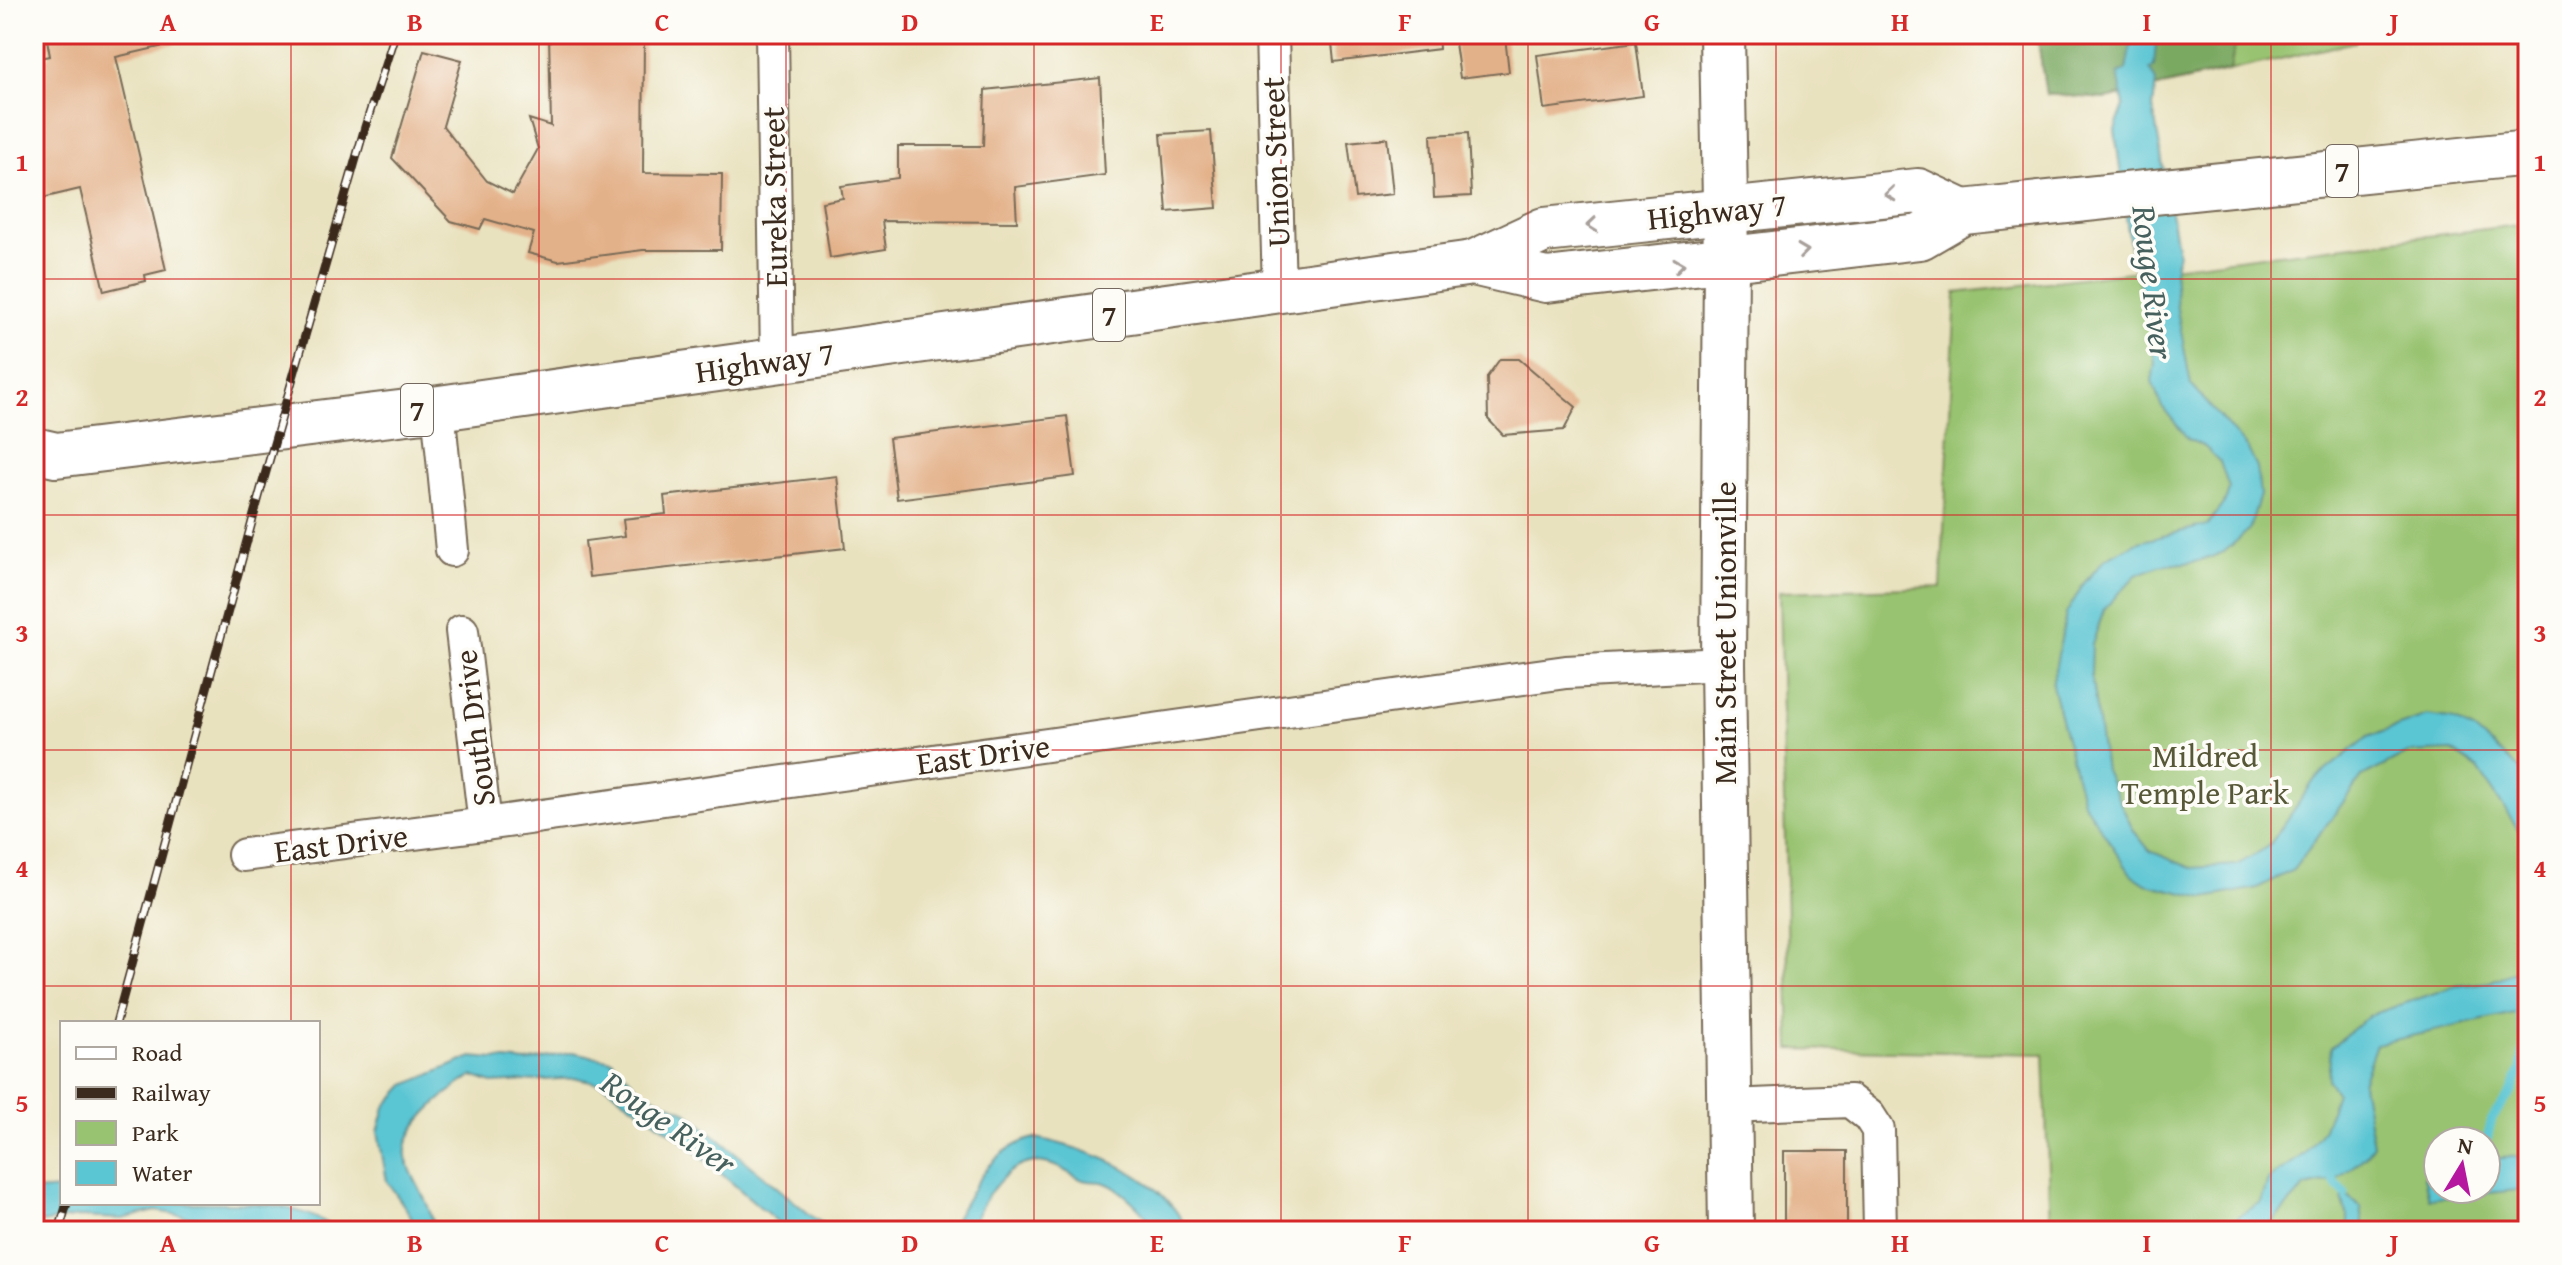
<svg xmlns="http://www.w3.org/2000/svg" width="2562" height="1265" font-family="'Gentium Book Plus',serif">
	<rect width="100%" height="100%" fill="#fdfcf7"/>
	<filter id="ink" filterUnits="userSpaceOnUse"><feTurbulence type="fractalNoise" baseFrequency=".0125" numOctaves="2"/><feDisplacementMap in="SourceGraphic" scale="16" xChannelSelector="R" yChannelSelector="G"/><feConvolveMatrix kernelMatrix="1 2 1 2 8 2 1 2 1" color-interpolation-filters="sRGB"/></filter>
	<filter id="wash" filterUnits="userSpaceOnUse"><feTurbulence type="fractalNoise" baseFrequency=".006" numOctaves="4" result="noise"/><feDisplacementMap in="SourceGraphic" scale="32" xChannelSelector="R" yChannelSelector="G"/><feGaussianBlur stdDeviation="1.8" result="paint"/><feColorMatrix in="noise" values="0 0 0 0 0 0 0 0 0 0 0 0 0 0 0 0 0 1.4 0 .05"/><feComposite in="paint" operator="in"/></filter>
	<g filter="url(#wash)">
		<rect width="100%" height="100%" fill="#e9e2bf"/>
		<!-- green -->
		<g fill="#98c370" stroke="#6a7647" stroke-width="2" fill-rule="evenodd">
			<path d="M 2037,34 L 2359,34 L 2355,42 L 2106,99 L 2046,94 Z"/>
			<path d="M 2528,224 L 2528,1231 L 2050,1231 L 2044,1054 L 1790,1049 L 1779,592 L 1941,587 L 1956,293 ZM 2438,1141 L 2486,1141 L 2486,1189 L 2438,1189 Z"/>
		</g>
		<!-- forest -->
		<path fill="#7aa962" stroke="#5a6a40" stroke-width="2" d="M 2037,34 L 2237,34 L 2230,70 L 2106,99 L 2046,94 Z"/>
		<!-- water -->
		<g fill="#5ac5d3" stroke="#4a7878" stroke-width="2">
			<path d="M 2133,34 L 2157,34 L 2154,66 L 2150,70 L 2156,81 L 2153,108 L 2178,253 L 2174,271 L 2177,309 L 2191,385 L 2248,449 L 2257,468 L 2260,495 L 2249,530 L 2224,552 L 2201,561 L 2159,566 L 2136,575 L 2104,609 L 2092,645 L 2091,674 L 2105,770 L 2133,830 L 2150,851 L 2191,868 L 2237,865 L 2269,846 L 2315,779 L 2368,737 L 2427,716 L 2450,719 L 2474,730 L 2523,772 L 2528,780 L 2528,844 L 2478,769 L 2452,751 L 2408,753 L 2362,777 L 2293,870 L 2257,888 L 2205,898 L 2146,884 L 2131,874 L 2083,802 L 2052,685 L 2066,614 L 2084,583 L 2105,559 L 2135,543 L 2207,525 L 2226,500 L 2229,488 L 2220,462 L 2205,447 L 2188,439 L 2161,405 L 2152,381 L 2155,363 L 2145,300 L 2132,262 L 2115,130 L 2124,105 L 2118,74 L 2126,70 Z"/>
			<path d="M 2528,960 L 2528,1010 L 2376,1044 L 2362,1083 L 2373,1144 L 2365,1157 L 2334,1181 L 2305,1187 L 2264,1231 L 2228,1231 L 2239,1216 L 2261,1202 L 2268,1180 L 2304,1154 L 2324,1129 L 2336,1093 L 2328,1080 L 2331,1047 L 2368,1016 L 2455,986 L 2489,982 L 2512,973 Z"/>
			<path d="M 573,1052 L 612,1060 L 642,1091 L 685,1111 L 814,1218 L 834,1231 L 791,1231 L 781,1225 L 682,1140 L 603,1084 L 578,1078 L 492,1083 L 472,1076 C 450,1090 397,1129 407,1161 C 416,1187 430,1201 435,1231 L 410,1231 L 411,1216 L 387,1181 L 378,1132 L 385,1107 L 405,1085 L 472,1057 L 527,1062 Z"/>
			<path d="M 1036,1138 C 1082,1148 1140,1167 1171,1205 C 1178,1213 1183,1222 1189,1231 L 1158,1231 C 1146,1215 1122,1187 1102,1182 C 1096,1181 1089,1182 1083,1180 C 1072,1176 1061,1167 1049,1164 C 1009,1153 981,1201 970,1231 L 948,1231 C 971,1193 989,1147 1036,1138 Z"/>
			<path d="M 2528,1155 L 2528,1187 L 2519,1190 L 2429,1199 L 2424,1177 L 2430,1171 L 2438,1169 L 2438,1189 L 2486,1189 L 2486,1160 Z"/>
			<path d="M 62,1189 L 62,1203 C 101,1203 140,1203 179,1203 C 233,1203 293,1197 339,1231 L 272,1231 L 156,1211 L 122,1219 L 79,1217 L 34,1224 L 34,1191 Z"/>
			<path d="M 2345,1194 L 2361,1207 L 2364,1231 L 2348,1231 L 2348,1216 L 2342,1200 Z"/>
		</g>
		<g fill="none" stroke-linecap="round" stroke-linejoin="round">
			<!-- stream -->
			<g stroke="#5ac5d3" stroke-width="9">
				<path d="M 2486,1144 L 2492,1118 L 2511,1093 L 2521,1069 L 2525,1039 L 2519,1013 L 2528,993"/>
				<path d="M 2332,1170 L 2334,1181 L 2345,1194"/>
			</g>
		</g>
		<g id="blocks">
			<!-- building -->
			<g fill="#e3b189">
				<path d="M 46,34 L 176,34 L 177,43 L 116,57 L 166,270 L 145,275 L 146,281 L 104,291 L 80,189 L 34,200 L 34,59 L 50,56 Z"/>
				<path d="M 549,34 L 644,34 L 643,173 L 722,174 L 721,250 L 643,250 L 558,261 L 528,253 L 534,233 L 485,219 L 480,229 L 451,221 L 392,158 L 424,50 L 462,60 L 443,126 L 487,181 L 513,194 L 538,149 L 529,119 L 551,126 Z"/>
				<path d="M 1331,34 L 1438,34 L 1439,49 L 1334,62 Z"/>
				<path d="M 1505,37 L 1509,72 L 1460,78 L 1455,43 Z"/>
				<path d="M 1636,42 L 1643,96 L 1544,109 L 1537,55 Z"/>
				<path d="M 1100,78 L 1105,175 L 1015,187 L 1017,222 L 882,221 L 886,249 L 830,258 L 822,202 L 843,198 L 841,186 L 898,178 L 898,146 L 983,146 L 985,90 Z"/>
				<path d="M 1211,131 L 1217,208 L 1167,212 L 1161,134 Z"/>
				<path d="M 1468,133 L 1471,196 L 1434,198 L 1431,135 Z"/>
				<path d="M 1387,138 L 1393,194 L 1355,198 L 1348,142 Z"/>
				<path d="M 1500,359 L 1519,359 L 1576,407 L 1564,430 L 1503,435 L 1488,419 L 1487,377 Z"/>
				<path d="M 1067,416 L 1075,476 L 897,499 L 889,438 Z"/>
				<path d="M 837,476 L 845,548 L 589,577 L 585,541 L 625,536 L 623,519 L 666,514 L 664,496 Z"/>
				<rect x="1784" y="1151" width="63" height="80"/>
			</g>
		</g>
	</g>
	<g filter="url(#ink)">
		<use href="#blocks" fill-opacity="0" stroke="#786a56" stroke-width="2"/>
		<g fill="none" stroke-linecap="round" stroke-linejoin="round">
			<!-- street casing -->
			<g stroke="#786a56" stroke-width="36">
				<g id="street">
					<path d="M 772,34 L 777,360"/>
					<path d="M 1272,34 L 1279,291"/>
					<path d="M 438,408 L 452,550"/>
					<path d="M 462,631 L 485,824"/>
					<path d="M 244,855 L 485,824 L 1566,672 L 1723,664"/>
					<path d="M 1729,1106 L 1850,1101 L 1869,1116 L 1878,1130 L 1880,1231"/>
				</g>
			</g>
			<!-- secondary casing -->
			<g stroke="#786a56" stroke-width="48">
				<path id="secondary" d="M 1722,34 L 1726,259 L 1723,664 L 1731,1231"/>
			</g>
			<!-- primary casing -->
			<g stroke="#786a56" stroke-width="48">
				<g id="primary">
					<path d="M 1473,263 L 1546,280 L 1920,237 L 1963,212 L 2528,153"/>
					<path d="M 34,450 L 56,455 L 432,409 L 1473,263 L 1544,230 L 1918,191 L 1963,212"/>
				</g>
			</g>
			<!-- street -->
			<use href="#street" stroke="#fff" stroke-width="32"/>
			<!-- secondary -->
			<use href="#secondary" stroke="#fff" stroke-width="44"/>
			<!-- primary -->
			<use href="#primary" stroke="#fff" stroke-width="44"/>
			<!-- rail casing -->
			<g stroke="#3b2a1e" stroke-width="9">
				<g id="rail">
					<path d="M 116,1023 L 261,489 L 365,127 L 395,34"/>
					<path d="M 59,1231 L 67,1203"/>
				</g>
			</g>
			<!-- rail -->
			<use href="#rail" stroke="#fdfcf7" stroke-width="6" stroke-dasharray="18" stroke-linecap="butt"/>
		</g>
		<!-- one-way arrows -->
		<defs><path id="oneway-chevron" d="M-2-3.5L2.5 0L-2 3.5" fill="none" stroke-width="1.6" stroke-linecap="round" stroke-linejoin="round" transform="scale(2)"/></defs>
		<g stroke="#a79f9a">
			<use href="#oneway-chevron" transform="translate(1890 194) rotate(174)"/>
			<use href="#oneway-chevron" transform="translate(1592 225) rotate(174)"/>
			<use href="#oneway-chevron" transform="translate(1803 251) rotate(-7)"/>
			<use href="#oneway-chevron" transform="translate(1679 265) rotate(-7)"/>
		</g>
	</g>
	<!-- grid -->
	<path fill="none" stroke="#d62828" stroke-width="2" stroke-opacity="0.55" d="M 291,34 L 291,1023M 539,34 L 539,1231M 786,34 L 786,1231M 1034,34 L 1034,1231M 1281,34 L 1281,1231M 1528,34 L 1528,1231M 1776,34 L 1776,1231M 2023,34 L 2023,1231M 2271,34 L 2271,1231M 34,279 L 2528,279M 34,515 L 2528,515M 34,750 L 2528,750M 34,986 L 2528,986M 291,1203 L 291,1231"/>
	<g text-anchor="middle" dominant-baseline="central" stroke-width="7" stroke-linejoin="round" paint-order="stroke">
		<!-- shield labels -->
		<g fill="#fdfcf7" stroke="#75695f" stroke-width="2">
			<rect x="2326" y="145" width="32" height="52" rx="6"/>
			<rect x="1093" y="289" width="32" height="52" rx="6"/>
			<rect x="401" y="384" width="32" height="52" rx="6"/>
		</g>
		<g font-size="30" font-weight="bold" fill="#3b2a1e">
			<text x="2342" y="171">7</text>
			<text x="1109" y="315">7</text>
			<text x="417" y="410">7</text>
		</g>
		<!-- street labels -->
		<g font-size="32" fill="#3b2a1e" stroke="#fdfcf7">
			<text transform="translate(1275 162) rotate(-92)">Union Street</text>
			<text transform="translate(774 197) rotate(-91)">Eureka Street</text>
			<text transform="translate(1717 211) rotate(-6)">Highway 7</text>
			<text transform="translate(765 362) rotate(-8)">Highway 7</text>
			<text transform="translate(1724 633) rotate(-90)">Main Street Unionville</text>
			<text transform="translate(474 728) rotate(-97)">South Drive</text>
			<text transform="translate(983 754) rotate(-8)">East Drive</text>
			<text transform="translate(341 843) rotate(-7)">East Drive</text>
		</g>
		<!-- park labels -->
		<g font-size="32" fill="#575837" stroke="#fdfcf7">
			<text x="2205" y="755">Mildred<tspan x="2205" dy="37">Temple Park</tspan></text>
		</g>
		<!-- water labels -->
		<g font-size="34" font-style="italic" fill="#46605d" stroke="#fdfcf7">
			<text transform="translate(2154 282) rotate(83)">Rouge River</text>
			<text transform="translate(669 1122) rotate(35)">Rouge River</text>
		</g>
	</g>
	<!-- margin -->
	<rect width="2562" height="1265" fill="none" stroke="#fdfcf7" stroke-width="88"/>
	<!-- legend -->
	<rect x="60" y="1021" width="260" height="184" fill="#fdfcf7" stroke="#afa8a0" stroke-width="2"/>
	<rect x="76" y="1047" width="40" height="12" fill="#ffffff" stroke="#afa8a0" stroke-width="2"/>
	<text x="132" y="1061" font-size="24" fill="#3b2a1e">Road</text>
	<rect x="76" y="1087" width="40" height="12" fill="#3b2a1e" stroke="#afa8a0" stroke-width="2"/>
	<text x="132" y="1101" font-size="24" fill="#3b2a1e">Railway</text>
	<rect x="76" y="1121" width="40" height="24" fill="#98c370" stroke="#afa8a0" stroke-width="2"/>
	<text x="132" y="1141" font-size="24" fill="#3b2a1e">Park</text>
	<rect x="76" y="1161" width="40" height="24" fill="#5ac5d3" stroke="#afa8a0" stroke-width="2"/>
	<text x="132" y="1181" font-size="24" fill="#3b2a1e">Water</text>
	<!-- north arrow -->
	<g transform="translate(2462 1165) rotate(10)"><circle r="38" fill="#fdfcf7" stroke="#afa8a0" stroke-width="2"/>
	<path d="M0-6L14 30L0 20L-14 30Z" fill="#b5179e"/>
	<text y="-12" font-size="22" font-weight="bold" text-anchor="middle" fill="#3b2a1e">N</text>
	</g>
	<rect x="44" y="44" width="2474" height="1177" fill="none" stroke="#d62828" stroke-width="3"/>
	<g font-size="26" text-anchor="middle" font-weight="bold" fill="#d62828">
		<text x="168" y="31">A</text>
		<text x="415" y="31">B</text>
		<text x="662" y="31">C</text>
		<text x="910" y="31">D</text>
		<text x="1157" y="31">E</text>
		<text x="1405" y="31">F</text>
		<text x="1652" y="31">G</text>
		<text x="1900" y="31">H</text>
		<text x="2147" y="31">I</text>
		<text x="2394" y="31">J</text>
		<text x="22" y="171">1</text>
		<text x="2540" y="171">1</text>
		<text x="22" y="406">2</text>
		<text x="2540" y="406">2</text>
		<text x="22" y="642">3</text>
		<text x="2540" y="642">3</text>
		<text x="22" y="877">4</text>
		<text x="2540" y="877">4</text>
		<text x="22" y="1112">5</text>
		<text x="2540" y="1112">5</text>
		<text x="168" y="1252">A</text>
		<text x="415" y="1252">B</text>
		<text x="662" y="1252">C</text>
		<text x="910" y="1252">D</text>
		<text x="1157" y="1252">E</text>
		<text x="1405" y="1252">F</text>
		<text x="1652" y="1252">G</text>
		<text x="1900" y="1252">H</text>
		<text x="2147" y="1252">I</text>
		<text x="2394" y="1252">J</text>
	</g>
</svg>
